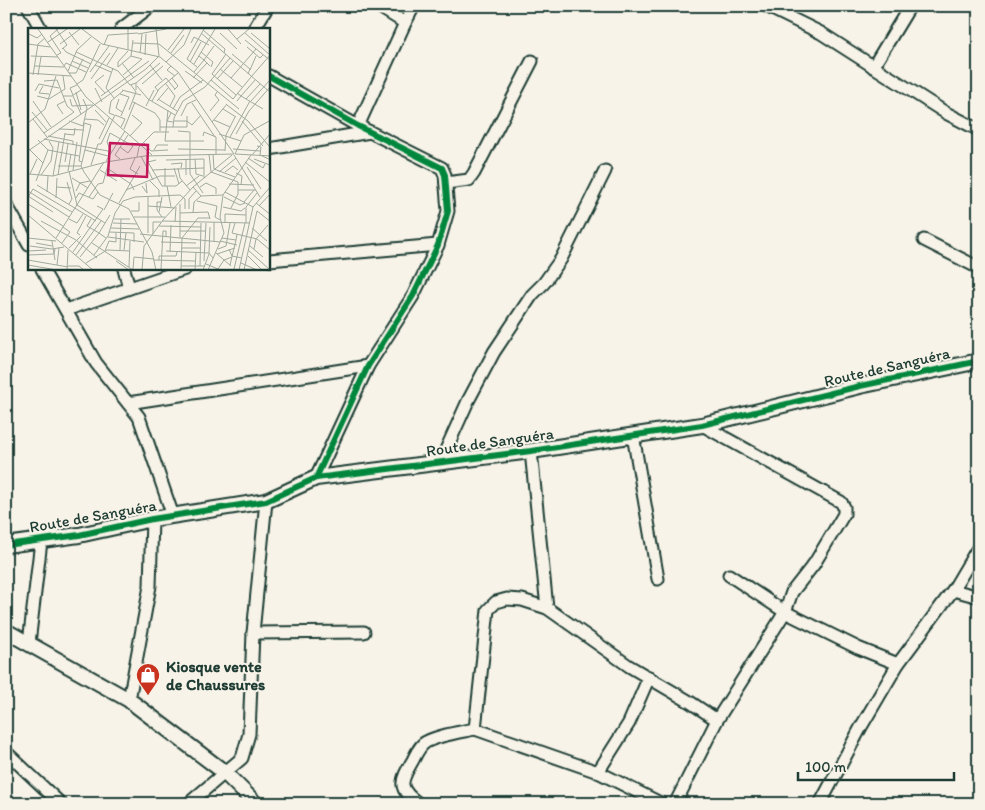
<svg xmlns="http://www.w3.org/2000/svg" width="985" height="810" font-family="Itim,sans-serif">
	<rect width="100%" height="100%" fill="#f7f3e8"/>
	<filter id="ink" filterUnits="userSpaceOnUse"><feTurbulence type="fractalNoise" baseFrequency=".02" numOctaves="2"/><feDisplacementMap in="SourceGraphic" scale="10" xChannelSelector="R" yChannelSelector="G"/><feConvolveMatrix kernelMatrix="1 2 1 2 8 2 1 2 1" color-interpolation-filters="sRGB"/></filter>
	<g filter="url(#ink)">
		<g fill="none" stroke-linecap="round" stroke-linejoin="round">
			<!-- minor casing -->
			<g stroke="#1f3d34" stroke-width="15">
				<g id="minor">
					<path d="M 28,6 L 41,29"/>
					<path d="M 378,6 L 405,23"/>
					<path d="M 766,6 L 821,33 L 946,113 L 979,130"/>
					<path d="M 121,29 L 151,6"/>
					<path d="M 254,29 L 268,6"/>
					<path d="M 873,67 L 910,6"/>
					<path d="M 269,76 L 358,126 L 442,168 L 445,175 L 448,211 L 438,245 L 413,296 L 368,366 L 316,478"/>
					<path d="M 358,126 L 405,23 L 414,6"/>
					<path d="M 269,149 L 370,132"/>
					<path d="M 446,183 L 469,180 L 474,173 L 532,61"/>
					<path d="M 6,204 L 29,245"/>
					<path d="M 924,240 L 979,268"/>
					<path d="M 269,260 L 438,245"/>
					<path d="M 42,269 L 96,363 L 139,417 L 173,516"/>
					<path d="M 124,269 L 129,288"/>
					<path d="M 66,310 L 185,269"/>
					<path d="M 128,403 L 368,366"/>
					<path d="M 633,435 L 658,579"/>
					<path d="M 531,451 L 547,608"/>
					<path d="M 440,463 L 468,401 L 494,352 L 532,295 L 544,283 L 561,259 L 605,171"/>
					<path d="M 729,575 L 785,612 L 858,648 L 898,664"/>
					<path d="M 953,590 L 979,597"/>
					<path d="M 253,633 L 364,632"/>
					<path d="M 29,643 L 41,541"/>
					<path d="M 129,700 L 150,586 L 152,519"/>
					<path d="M 475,729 L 598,772 L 662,804"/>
					<path d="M 6,752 L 61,804"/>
					<path d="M 598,772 L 629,723 L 649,677"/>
					<path d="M 188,804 L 242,758 L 249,734 L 253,633 L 266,501"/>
					<path d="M 419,804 C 397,788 400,782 413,760 C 416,754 420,745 426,742 C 439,735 461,732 475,729 L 488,610 L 496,602 L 507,599 L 522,600 L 547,608 L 629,666 L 690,702 L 717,720"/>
					<path d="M 675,804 L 717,720 L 785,612 L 792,592 L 814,564 L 844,514 L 844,507 L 841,502 L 702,425"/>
					<path d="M 820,804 L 861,727 L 898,664 L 953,590 L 979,546"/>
				</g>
			</g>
			<!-- tertiary casing -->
			<g stroke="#1f3d34" stroke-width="18">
				<g id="tertiary">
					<path d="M 6,545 L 79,535 L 152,519 L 266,501 L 316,478 L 531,451 L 702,425 L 860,386 L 979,361"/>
					<path d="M 6,631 L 129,700 L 224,772 L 256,804"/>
				</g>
			</g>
			<!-- minor -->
			<use href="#minor" stroke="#f7f3e8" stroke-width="11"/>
			<!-- tertiary -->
			<use href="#tertiary" stroke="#f7f3e8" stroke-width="14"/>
			<!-- cycleway casing -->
			<g stroke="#f7f3e8" stroke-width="9">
				<g id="cycleway">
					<path d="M 269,76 L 358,126 L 442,168 L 445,175 L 448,211 L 438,245 L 413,296 L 368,366 L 316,478"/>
					<path d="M 6,545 L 79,535 L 152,519 L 266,501 L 316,478 L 531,451 L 702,425 L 860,386 L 979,361"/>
				</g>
			</g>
			<!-- cycleway -->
			<use href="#cycleway" stroke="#00873e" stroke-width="6"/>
		</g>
	</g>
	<!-- icons -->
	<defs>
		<g id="shop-pin" transform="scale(1.25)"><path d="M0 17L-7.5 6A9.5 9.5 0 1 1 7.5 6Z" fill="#c8321e" stroke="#f7f3e8"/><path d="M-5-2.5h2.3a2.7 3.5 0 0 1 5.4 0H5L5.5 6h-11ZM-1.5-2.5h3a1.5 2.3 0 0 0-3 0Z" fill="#fff"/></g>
	</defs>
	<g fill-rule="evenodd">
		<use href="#shop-pin" x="148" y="675"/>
	</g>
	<g text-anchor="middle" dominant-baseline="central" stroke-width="4" stroke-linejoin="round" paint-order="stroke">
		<!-- street labels -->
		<g font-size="16" fill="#1f3d34" stroke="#f7f3e8">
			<text transform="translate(887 367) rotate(-13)">Route de Sanguéra</text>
			<text transform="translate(490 442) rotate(-8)">Route de Sanguéra</text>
			<text transform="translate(93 516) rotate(-10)">Route de Sanguéra</text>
		</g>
		<!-- poi labels -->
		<g font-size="16" font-weight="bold" fill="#1f3d34" stroke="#f7f3e8" text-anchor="start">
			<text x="166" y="666">Kiosque vente<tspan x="166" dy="18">de Chaussures</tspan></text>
		</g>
	</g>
	<!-- overview -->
	<g transform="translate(28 28)">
		<rect width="242" height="242" fill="#f7f3e8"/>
		<path fill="none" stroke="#a1aaa0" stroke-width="1" d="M 10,1 L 58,69 L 124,127M 28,1 L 39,17 L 34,21M 54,1 L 74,16 L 132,29 L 150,44 L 206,126M 200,1 L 213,16M 175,2 L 197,21 L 196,25M 41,4 L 51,17M 173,5 L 243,65M 192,5 L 209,21M 217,5 L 242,27M 223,5 L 241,20M 1,6 L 9,10 L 14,6M 110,6 L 138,1M 209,11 L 221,1M 217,12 L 243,33M 20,14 L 39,1M 105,15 L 131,16 L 211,81M 163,15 L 166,9 L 181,17M 0,16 L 22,19M 32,16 L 52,1M 76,17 L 80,7 L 110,5M 219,19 L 232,30 L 235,27M 35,20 L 38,24 L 63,36M 100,22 L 100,1M 140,22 L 156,1M 100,23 L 90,34 L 90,39 L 103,28 L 105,12M 48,24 L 90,43 L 102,57 L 108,55 L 108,62M 173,24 L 185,34 L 183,39M 112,25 L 114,6M 143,25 L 156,7M 198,26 L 184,46 L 208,67M 204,26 L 222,41 L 220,46M 29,27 L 33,25 L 22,8 L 30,1M 117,27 L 118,6M 3,28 L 30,29M 44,33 L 60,40M 138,34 L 156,17 L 163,1M 162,34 L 173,14M 94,35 L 106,50M 166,36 L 187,1M 67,37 L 83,44M 79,37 L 90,20M 122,37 L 134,52M 7,38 L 36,39M 36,38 L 38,35 L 58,44M 143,38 L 139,42 L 147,48M 182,38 L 176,32 L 186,18M 169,39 L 159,31 L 176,1M 85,40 L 78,60 L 86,70M 192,41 L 214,59M 222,42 L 228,28M 40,43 L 49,22 L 63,9M 157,43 L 174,55M 62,44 L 81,18M 166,44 L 176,32 L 171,28M 0,45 L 43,48M 41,45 L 48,45 L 55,31M 5,47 L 10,16 L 17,10M 10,47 L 13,29M 76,47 L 67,54 L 77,65M 95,47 L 114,31 L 103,28M 223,49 L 243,26M 144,50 L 150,58 L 146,62M 165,50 L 179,35M 203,50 L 228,21M 63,51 L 82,25M 189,51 L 205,33M 183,52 L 205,71 L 223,49M 108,55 L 132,35M 49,56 L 55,52 L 72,16M 114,56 L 135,38M 138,56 L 147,68 L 142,78M 15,58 L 11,65 L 21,66M 109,58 L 120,71 L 147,87M 67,60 L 74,74M 94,62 L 113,67M 7,63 L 11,56 L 31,60M 130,63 L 127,59 L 138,50 L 147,61M 48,64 L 53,82M 209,65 L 213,68 L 227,52M 92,66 L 101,69 L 93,88M 45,67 L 42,60 L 49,57M 9,68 L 21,71 L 37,61 L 35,48M 35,68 L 44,68 L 53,62M 45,68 L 53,86M 73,68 L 121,33M 42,71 L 44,78 L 65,77M 91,71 L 88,80 L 94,84M 130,71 L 149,83M 218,71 L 232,56M 5,73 L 23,99M 124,73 L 131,61 L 150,45M 129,73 L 140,60M 209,73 L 213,68 L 235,81M 223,73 L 242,52M 105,74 L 127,85 L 132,92 L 132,103M 164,75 L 187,109M 199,77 L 220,93 L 241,118M 118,78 L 126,62M 145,81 L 152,69 L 175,52M 195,81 L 208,89M 67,82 L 78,94M 101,82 L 108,64 L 103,57M 140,82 L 137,113 L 176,113M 182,83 L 191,72 L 187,67 L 189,64M 4,84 L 19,102M 143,85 L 139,93 L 145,94M 35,86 L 29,77 L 37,73M 86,87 L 81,85 L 83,73 L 95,63M 153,88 L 159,76 L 168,72M 5,91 L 19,109M 57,91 L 70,92 L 76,97M 186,92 L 202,99M 41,93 L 55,98 L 59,80 L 55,71M 146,93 L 159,93 L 164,97 L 173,87M 214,93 L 235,118M 184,94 L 199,76M 0,95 L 17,81 L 28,48M 56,95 L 63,97 L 53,138 L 56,144 L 72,167 L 101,181 L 124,224 L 128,242M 132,99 L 159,99 L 159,88M 145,99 L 146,90 L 155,73 L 177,59 L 202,30M 31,101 L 56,102M 96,101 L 107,74M 150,103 L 162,104 L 162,146 L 175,165M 16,105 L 46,84 L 39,78 L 29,52 L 16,53M 37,106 L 46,107 L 47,100M 191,106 L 213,113M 208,106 L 221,83 L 243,58M 20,108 L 45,113 L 45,117M 102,108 L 114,95 L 104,87M 175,108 L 176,104 L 188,109M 202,109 L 222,73M 16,111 L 80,123M 71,111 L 81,90M 10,112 L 20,122 L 51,128M 116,115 L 123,123 L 140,122M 229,118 L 233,119 L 232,127 L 243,132M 1,121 L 15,135M 150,121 L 197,122M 205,121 L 232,123M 57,122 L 80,128M 126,122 L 129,117 L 140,117M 0,123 L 118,41 L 131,28 L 128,1M 197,123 L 198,107 L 207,89M 83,124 L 79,114 L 82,105 L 105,118 L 100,125 L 92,119M 181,126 L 183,144 L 210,154 L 210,166 L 203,180M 185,126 L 186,141 L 207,149M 188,126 L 188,109M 207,126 L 216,107 L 243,92M 207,126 L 243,128M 206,127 L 232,169M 224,127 L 243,105M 113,128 L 125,152M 109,129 L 111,119 L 126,104 L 141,104M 107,130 L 102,141 L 110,146M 220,130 L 235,140 L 237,136M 92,131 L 87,127 L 100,107M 167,131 L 168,146 L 175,148M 176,131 L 176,150M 226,131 L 242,137M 128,132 L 120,134 L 134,158 L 148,158 L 154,153M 138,132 L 176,131M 78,133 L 97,103M 37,134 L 40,116M 54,134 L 51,133 L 56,96M 217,134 L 243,155M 143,136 L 154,135 L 153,140M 63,137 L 70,116 L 73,116 L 87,87 L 97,91 L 93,99M 30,138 L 53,138M 219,139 L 233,161M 79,140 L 103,156 L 106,162M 146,140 L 151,156M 150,140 L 152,150 L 162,162M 45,142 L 49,114M 72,142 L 89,153M 124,142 L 176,140M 40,143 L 43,126M 41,143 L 49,177 L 77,195M 191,144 L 208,130M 197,144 L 205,138 L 210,142M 208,145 L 214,148 L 213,157M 0,146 L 25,148 L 78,134 L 117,128 L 206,126M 2,146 L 9,131M 13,147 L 23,133 L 25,120 L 21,113M 30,147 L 37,105M 158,147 L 158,131M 25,148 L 31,114M 44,150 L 60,160M 8,153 L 20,122M 122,153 L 131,162 L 131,169M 39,154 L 44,171 L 41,176M 201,156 L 226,157M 9,157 L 68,193M 114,158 L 119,165 L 118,155M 137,158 L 137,140M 139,158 L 143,179M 158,158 L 171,148M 28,159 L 43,160M 172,159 L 178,155 L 188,160 L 188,166M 98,162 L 132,148 L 147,148M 210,162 L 228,162M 0,163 L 41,189M 48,163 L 52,155 L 62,153M 19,164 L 20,148M 197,164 L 223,127M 0,168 L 25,184M 173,168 L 195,167 L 197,164 L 225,179M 0,169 L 5,161 L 44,184M 61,169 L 70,156 L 75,155 L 81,133M 196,169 L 212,177 L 217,175M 28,170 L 29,150M 48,170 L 51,165 L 65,171 L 70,164M 169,173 L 189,178 L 187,189 L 192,192M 134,174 L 129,174 L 129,182 L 134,189M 216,174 L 226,162M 91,175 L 112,138M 228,175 L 243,187M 0,176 L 35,198M 120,178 L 147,180M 231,178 L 243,165M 195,179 L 213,183 L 217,180M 161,181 L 161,171 L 168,163M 76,182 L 85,165M 103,183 L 111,183 L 111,174M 131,184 L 134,169M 152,185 L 180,184 L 182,191M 165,185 L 166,174 L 173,168 L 165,159M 0,187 L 65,242M 106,189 L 137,189M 41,191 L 49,195 L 55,186M 63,191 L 59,198 L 71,205 L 82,187M 86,191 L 102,191M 13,193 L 48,212 L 69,230M 134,193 L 222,195M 147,194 L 148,179M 85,195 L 109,196M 197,195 L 197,186 L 218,187M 207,195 L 204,205 L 229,211 L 242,222M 218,195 L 218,179 L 229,165M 131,198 L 173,199M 182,199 L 181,225 L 185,230M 83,200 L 111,201M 224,200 L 239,213M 152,203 L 177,203M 81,204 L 106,205 L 106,214M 120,205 L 120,168M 112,206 L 192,214M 125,206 L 125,194 L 133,194M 52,207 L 49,205 L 58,188M 80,209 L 116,214M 0,210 L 28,213M 28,210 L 76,134M 152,210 L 152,176M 194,210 L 208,212 L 209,206M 24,213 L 27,232M 186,213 L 186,194M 192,213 L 209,217M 133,214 L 168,215M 8,215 L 24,218M 34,215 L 42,204 L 35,199M 64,215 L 105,242M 2,218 L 24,221 L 36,219M 222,218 L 235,229M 41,220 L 53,208M 153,220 L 172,220M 190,221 L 198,218 L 202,195M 201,221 L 204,228 L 214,230M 226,221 L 228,211 L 240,197M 92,222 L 93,191M 96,222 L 98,205M 220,222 L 242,242M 0,223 L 18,222M 77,223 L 81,213 L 88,214 L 88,205M 138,223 L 181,225M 45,224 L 75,181 L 69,178M 142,224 L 143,197M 188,225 L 203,238M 189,226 L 207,220M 0,227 L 26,226 L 27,221M 48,227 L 73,193M 66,227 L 80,208 L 87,185 L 95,173 L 107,169 L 152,167 L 157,171 L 157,181M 220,228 L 234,242M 52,229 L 71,205 L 78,210M 0,232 L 40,239M 126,232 L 167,233M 131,232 L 131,228 L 148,228 L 149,224M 88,233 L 101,242M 176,233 L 178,195M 58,235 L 79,222 L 102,223M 213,235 L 229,242M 178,236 L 190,241 L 196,232 L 204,229M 0,237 L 29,242M 29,237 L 31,220M 202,237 L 208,212M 40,238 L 51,238 L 56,242M 153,238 L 177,238M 172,238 L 173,195M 101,239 L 102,213M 105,241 L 106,229 L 126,231M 206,241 L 217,195M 39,242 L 40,222M 114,242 L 116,218 L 135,192 L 165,159 L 204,127M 133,242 L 135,203 L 138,203 L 138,209M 153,242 L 154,210 L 170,190 L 182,190M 167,242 L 168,224M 175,242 L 181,226M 180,242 L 196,205 L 192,189 L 195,167M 211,242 L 225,179 L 243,158M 216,242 L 229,183 L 243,194"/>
		<path fill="#c2185b" fill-opacity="0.15" stroke="#c2185b" stroke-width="2.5" d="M 82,115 L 120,117 L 119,149 L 80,147 Z"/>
		<rect width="242" height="242" fill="none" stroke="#1f3d34" stroke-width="2.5"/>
	</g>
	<!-- margin -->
	<rect width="985" height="810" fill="none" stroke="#f7f3e8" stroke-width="25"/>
	<rect x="12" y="12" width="960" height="785" fill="none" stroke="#1f3d34" stroke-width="2" filter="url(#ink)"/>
	<!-- scale -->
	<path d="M798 772v8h156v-8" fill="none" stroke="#1f3d34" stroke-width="2.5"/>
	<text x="805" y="772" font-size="15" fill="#1f3d34" stroke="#f7f3e8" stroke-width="4" paint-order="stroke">100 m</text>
</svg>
